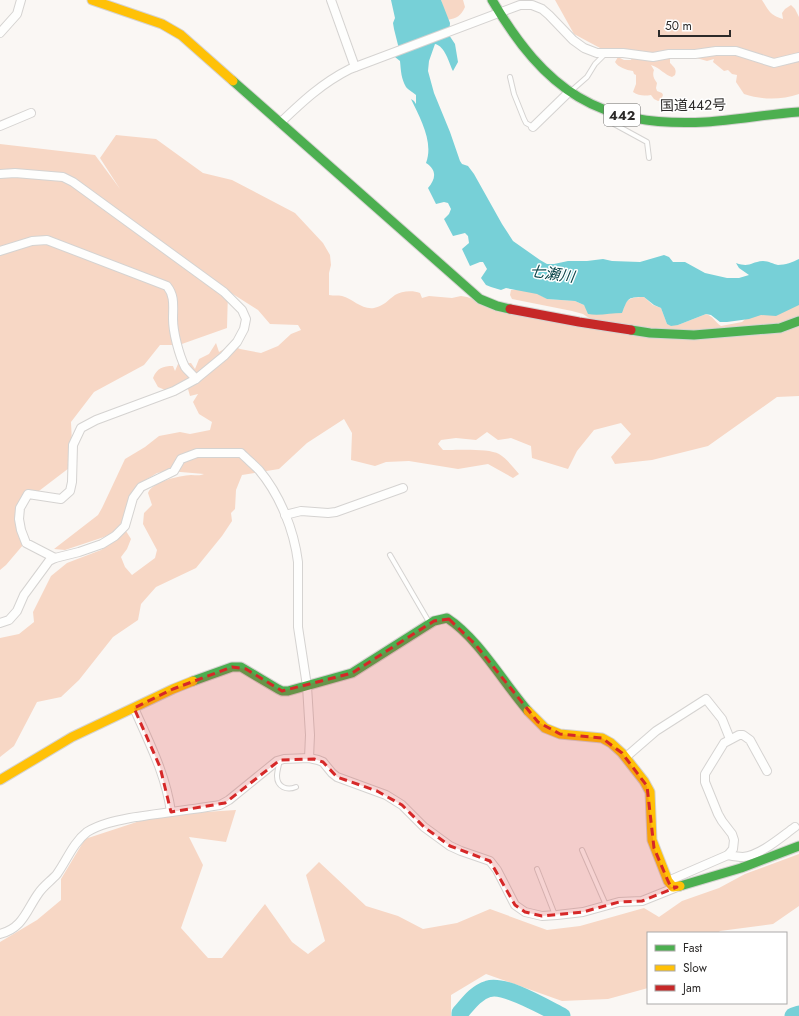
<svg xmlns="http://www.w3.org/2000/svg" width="799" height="1016" font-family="Jost,'Noto Sans JP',sans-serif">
	<rect width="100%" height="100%" fill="#faf7f4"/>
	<!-- green -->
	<g fill="#f7d7c5">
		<path d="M 441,0 L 463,0 L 465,7 C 461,16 457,18 447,20 Z"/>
		<path d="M 555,0 L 762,0 C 769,11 770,15 783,19 L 782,13 L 785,9 L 791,5 L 795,9 L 799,17 L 799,94 C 781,100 762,100 744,94 L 736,82 L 737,75 L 732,74 L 728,70 L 724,71 L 713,62 L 714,59 L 707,61 L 693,57 L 670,59 L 670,63 C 674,67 677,69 675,75 L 672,77 C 665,75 660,68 651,65 L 654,70 C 652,75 654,79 657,83 L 656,88 L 657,91 L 662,93 L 663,95 L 661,100 L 658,101 L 654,99 L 651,95 C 644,96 639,96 633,92 L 636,84 L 636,75 L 634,74 L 633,71 C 626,70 618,67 615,62 L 618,57 L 624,60 L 631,60 L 632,57 L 623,50 L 600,48 L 574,34 Z"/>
		<path d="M 116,135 L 156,139 L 203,173 L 232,180 L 295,213 L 323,243 L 330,255 L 331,265 L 329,273 L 329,295 C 334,296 338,295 342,296 C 353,299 362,310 374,308 C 384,306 388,300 395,295 C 401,291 413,290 420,293 L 422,298 L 429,296 L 452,298 L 461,296 L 467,297 L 476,300 L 580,319 L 589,318 L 583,314 L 572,311 L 512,299 L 510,295 L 511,290 L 531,290 L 547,299 L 575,301 L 584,305 L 587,310 C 599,313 612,316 624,309 C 625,298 634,297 644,297 L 653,305 L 661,308 L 667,324 L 678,325 L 706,314 C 713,316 715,322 721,326 L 742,322 L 753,312 L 799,302 L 799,396 L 777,397 L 708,446 L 652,460 L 615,464 L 611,457 L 631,434 L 621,423 L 594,430 L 577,451 L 568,469 L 532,458 L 531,446 L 511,438 L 498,440 L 487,432 L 476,440 L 456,438 L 441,440 L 438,444 L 443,450 C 456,450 489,448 499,454 C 507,459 513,467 519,474 L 513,478 L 488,464 L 458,469 L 409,461 L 386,462 L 375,466 L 351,460 L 352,433 L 344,419 L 307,443 L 279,469 L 242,475 L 236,490 L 235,509 L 231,513 L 232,521 L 222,536 L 196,568 L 156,587 L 141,604 L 138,620 L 113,637 L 79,680 L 61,697 L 37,702 L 14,746 L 0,757 L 0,638 L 19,634 L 34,622 L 33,612 L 51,576 L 67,563 L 101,550 L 116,540 L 126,531 L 131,539 L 127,549 L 121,557 L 125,567 L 132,575 L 155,558 L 157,550 L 143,524 L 144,513 L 152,505 L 148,493 C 153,481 179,476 191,475 C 196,475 200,476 204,474 L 169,471 L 157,473 L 141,483 L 120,525 L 112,533 L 104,537 L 65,550 L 54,549 L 98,515 L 102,508 L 125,459 L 145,447 L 159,436 L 180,432 L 190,434 L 210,430 L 212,422 L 199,414 L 193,402 L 198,394 L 190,396 L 188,389 L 170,392 L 158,387 L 153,378 C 157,368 163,366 173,366 L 175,371 L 178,364 L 191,363 L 195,369 L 199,359 L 209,354 L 216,343 L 219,352 L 231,345 L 240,349 L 261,353 L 278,346 L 291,334 L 301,330 L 298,325 L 270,324 L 258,310 L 228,291 L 227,328 L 179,345 L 160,345 L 144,365 L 94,392 L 71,422 L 73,465 L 31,497 L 18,517 L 23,545 L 6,565 L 0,570 L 0,144 L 95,155 L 120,189 L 100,158 Z"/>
		<path d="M 236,810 L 226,842 L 189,837 L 203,865 L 181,928 L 208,958 L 222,958 L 265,904 L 292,942 L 308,954 L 325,941 L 306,875 L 319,862 L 366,906 L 398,916 L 423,929 L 457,923 L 490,909 L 547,930 L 580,926 L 644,908 L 659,917 L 682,901 L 719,888 L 745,874 L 799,854 L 799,906 L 773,924 L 720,931 L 718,933 L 648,933 L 648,988 L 608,999 L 562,1001 L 486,974 L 451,995 L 451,1016 L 0,1016 L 0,942 L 37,920 L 61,900 L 61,879 L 85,839 L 158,815 Z"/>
	</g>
	<!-- water -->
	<path fill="#77d0d7" d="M 391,0 L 441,0 L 450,23 L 449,35 L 455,44 L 458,62 L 453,71 C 449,63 445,46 435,44 L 429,61 L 428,71 L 434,93 L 450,132 L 460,161 L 462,164 L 468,166 L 474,174 L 502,224 L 513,241 L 540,260 L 547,264 L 554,264 L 568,261 L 587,261 L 603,259 L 612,261 L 640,262 L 664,255 L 669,257 L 673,262 L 685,262 L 705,273 L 727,278 L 739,278 L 749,275 L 739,268 L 736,263 C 750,268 750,262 763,261 C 769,261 773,264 778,265 C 785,265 793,262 799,259 L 799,305 L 776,316 L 761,315 L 749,319 L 727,322 L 720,322 L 711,315 L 706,314 L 678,325 L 671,326 L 667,324 L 661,308 L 654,305 L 644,297 C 626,297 628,299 622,313 C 611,313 599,316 588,314 L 584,305 L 575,301 L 547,299 L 537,294 L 506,288 L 501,290 L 491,287 L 486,285 L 481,278 L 487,269 L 483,262 L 480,262 L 470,266 L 462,249 L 469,243 L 468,236 L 465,233 L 453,236 L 444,219 L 449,214 L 451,209 L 448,203 L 444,202 L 436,204 L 428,188 C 436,179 437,170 426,163 C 434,142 420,118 411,99 L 414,101 L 416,104 L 416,95 C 413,92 408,90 406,87 C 401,78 401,71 400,61 L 395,57 L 400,53 L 394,29 L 393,23 L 395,18 Z"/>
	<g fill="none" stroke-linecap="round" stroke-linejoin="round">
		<!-- river -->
		<g stroke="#77d0d7" stroke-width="17">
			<path d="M 460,1016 L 460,1013 C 468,1004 475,993 488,989 C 504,983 546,1008 562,1016"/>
			<path d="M 793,1016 L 799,1014"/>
		</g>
		<!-- lane casing -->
		<g stroke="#d5d3d1" stroke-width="6">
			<g id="lane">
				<path d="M 510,77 L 514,94 L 524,119 L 526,123 L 533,127"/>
				<path d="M 571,91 L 587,77 L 595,64 L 605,54"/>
				<path d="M 615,116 L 614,124 L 647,142 L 649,158"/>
				<path d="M 390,555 L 429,622"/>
				<path d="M 280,760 C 279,765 277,771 277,776 C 277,787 287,791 296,787"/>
				<path d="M 582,850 L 606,905"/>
				<path d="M 537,869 L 555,915"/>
			</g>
		</g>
		<!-- street casing -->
		<g stroke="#d5d3d1" stroke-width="10">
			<g id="street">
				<path d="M 331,0 L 355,67"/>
				<path d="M 0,33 L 17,14 L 21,0"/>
				<path d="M 280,123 C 302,102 322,83 350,69 L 520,5 L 532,5 L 542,9 L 549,15 L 573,40 L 584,48 L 597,53 L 623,53 L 653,57 L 669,54 L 695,54 L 716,51 L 736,51 L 774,63 L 799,57"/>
				<path d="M 0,126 L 31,113"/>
				<path d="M 533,127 L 569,92"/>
				<path d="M 0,174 L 15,173 L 63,177 L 73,182 L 224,292 L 242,310 L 246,319 L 244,329 L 237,342 L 224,356 L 196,379 L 174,391 L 96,420 L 81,428 L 73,445 L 72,482 L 70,491 L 61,499 L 28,494 L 20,508 L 19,519 L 21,530 L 26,543 L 55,558"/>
				<path d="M 0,251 L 32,241 L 47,240 L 167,286 C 175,296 173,306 173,319 C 173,332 179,355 185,367 C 188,371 193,375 196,379"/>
				<path d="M 285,515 L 301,511 L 328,513 L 336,512 L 403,488"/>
				<path d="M 0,623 L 9,620 L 17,611 L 24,595 L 49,561 L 55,558 L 79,552 L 102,544 L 115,536 L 125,526 L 133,498 L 141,487 L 174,471 L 181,459 L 197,453 L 241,453 C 247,459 253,464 259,470 C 280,495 294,530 298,562 L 298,627 L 307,686 L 310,735 L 309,758"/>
				<path d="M 134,708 C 149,742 166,775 171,812"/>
				<path d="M 626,757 L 656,731 L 706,699 L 722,719 L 730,739"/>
				<path d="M 728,855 C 733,856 738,857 743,857 C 761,855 781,837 795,827"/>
				<path d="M 668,881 L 728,855 L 733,849 L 734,840 L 732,834 L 722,821 L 718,814 L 705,782 L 705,774 L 724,743 L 739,735 L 743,735 L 750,740 L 767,771"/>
				<path d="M 0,934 C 23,928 26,911 38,894 C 43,886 51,881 57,874 C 67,860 73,843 87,832 C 100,824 115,821 130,818 C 160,813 190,810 220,805 L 229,800 L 277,761 L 284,759 L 309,758 L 318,760 L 323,762 L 332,773 L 337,777 L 386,795 L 402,805 L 424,827 L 450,846 L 461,851 L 490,861 L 497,870 L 515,905 L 525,912 L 542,916 L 557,915 L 583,912 L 619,902 L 642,901 L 677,887"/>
			</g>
		</g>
		<!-- fast casing -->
		<g stroke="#d5d3d1" stroke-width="11">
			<g id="fast">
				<path d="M 492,0 C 545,90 598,128 706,122 C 737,120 768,114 799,112"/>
				<path d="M 233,81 L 480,299 L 497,306 L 510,309"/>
				<path d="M 631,330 L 650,333 L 694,335 L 780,328 L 799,321"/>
				<path d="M 193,681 L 232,667 L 241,667 L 278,689 L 282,691 L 288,691 L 352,673 L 434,621 L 447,618 C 478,638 503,682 528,711"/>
				<path d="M 680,886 L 741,868 L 799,846"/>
			</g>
		</g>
		<!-- slow casing -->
		<g stroke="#d5d3d1" stroke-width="11">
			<g id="slow">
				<path d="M 92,0 L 162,24 L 181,35 L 233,81"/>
				<path d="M 528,711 L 545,728 L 560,734 L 602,738 L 611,743 L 622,753 L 644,781 L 650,792 L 652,840 L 668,881 L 673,887 L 680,886"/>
				<path d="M 0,780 L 72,737 L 173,689 L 193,681"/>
			</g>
		</g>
		<!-- jam casing -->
		<g stroke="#d5d3d1" stroke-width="11">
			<path id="jam" d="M 510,309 L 579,322 L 631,330"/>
		</g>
		<!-- lane -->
		<use href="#lane" stroke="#fefefd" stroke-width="4"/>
		<!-- street -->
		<use href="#street" stroke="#fefefd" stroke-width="8"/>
		<!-- fast -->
		<use href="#fast" stroke="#4caf50" stroke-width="9"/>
		<!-- slow -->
		<use href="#slow" stroke="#ffc107" stroke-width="9"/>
		<!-- jam -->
		<use href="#jam" stroke="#c62828" stroke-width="9"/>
	</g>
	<!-- marked area -->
	<path fill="#d62828" fill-opacity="0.2" stroke="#d62828" stroke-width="3" stroke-dasharray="8 5" stroke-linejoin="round" d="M 449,619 L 475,644 L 538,722 L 560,734 L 602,738 L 622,753 L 647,786 L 654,848 L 668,881 L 671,887 L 677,887 L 642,901 L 619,902 L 583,912 L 542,916 L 525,912 L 515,905 L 490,861 L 450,846 L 424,827 L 402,805 L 377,791 L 337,777 L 323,762 L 314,759 L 280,760 L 225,803 L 171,812 L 160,767 L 134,708 L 173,689 L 232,667 L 246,669 L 282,691 L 352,673 L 434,621 Z"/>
	<g text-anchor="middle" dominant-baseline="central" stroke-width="3" stroke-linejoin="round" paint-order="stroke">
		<!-- shield labels -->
		<rect fill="#fff" stroke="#6b6a69" stroke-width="1" x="604" y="104" width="36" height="22" rx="3"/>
		<g font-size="13" font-weight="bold" fill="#2c2a29">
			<text x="622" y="115">442</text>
		</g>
		<!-- street labels -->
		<g font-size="14" fill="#2c2a29" stroke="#fff">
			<text transform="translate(693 105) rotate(-1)">国道442号</text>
		</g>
		<!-- water labels -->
		<g font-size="15" font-style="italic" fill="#0b4549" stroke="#fff">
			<text transform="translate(552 274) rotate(8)">七瀬川</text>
		</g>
	</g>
	<!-- legend -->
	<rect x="647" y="932" width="140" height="72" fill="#ffffff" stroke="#abaaa9"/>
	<rect x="655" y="945" width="20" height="6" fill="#4caf50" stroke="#abaaa9"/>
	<text x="683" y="952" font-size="12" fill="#2c2a29">Fast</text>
	<rect x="655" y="965" width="20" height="6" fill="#ffc107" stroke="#abaaa9"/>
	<text x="683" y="972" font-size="12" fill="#2c2a29">Slow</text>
	<rect x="655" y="985" width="20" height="6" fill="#c62828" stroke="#abaaa9"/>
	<text x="683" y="992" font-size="12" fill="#2c2a29">Jam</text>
	<!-- scale -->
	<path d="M659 30v6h71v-6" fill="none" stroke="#2c2a29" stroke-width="2"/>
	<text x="665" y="30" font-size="12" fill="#2c2a29" stroke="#ffffff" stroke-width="3" paint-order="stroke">50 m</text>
</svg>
